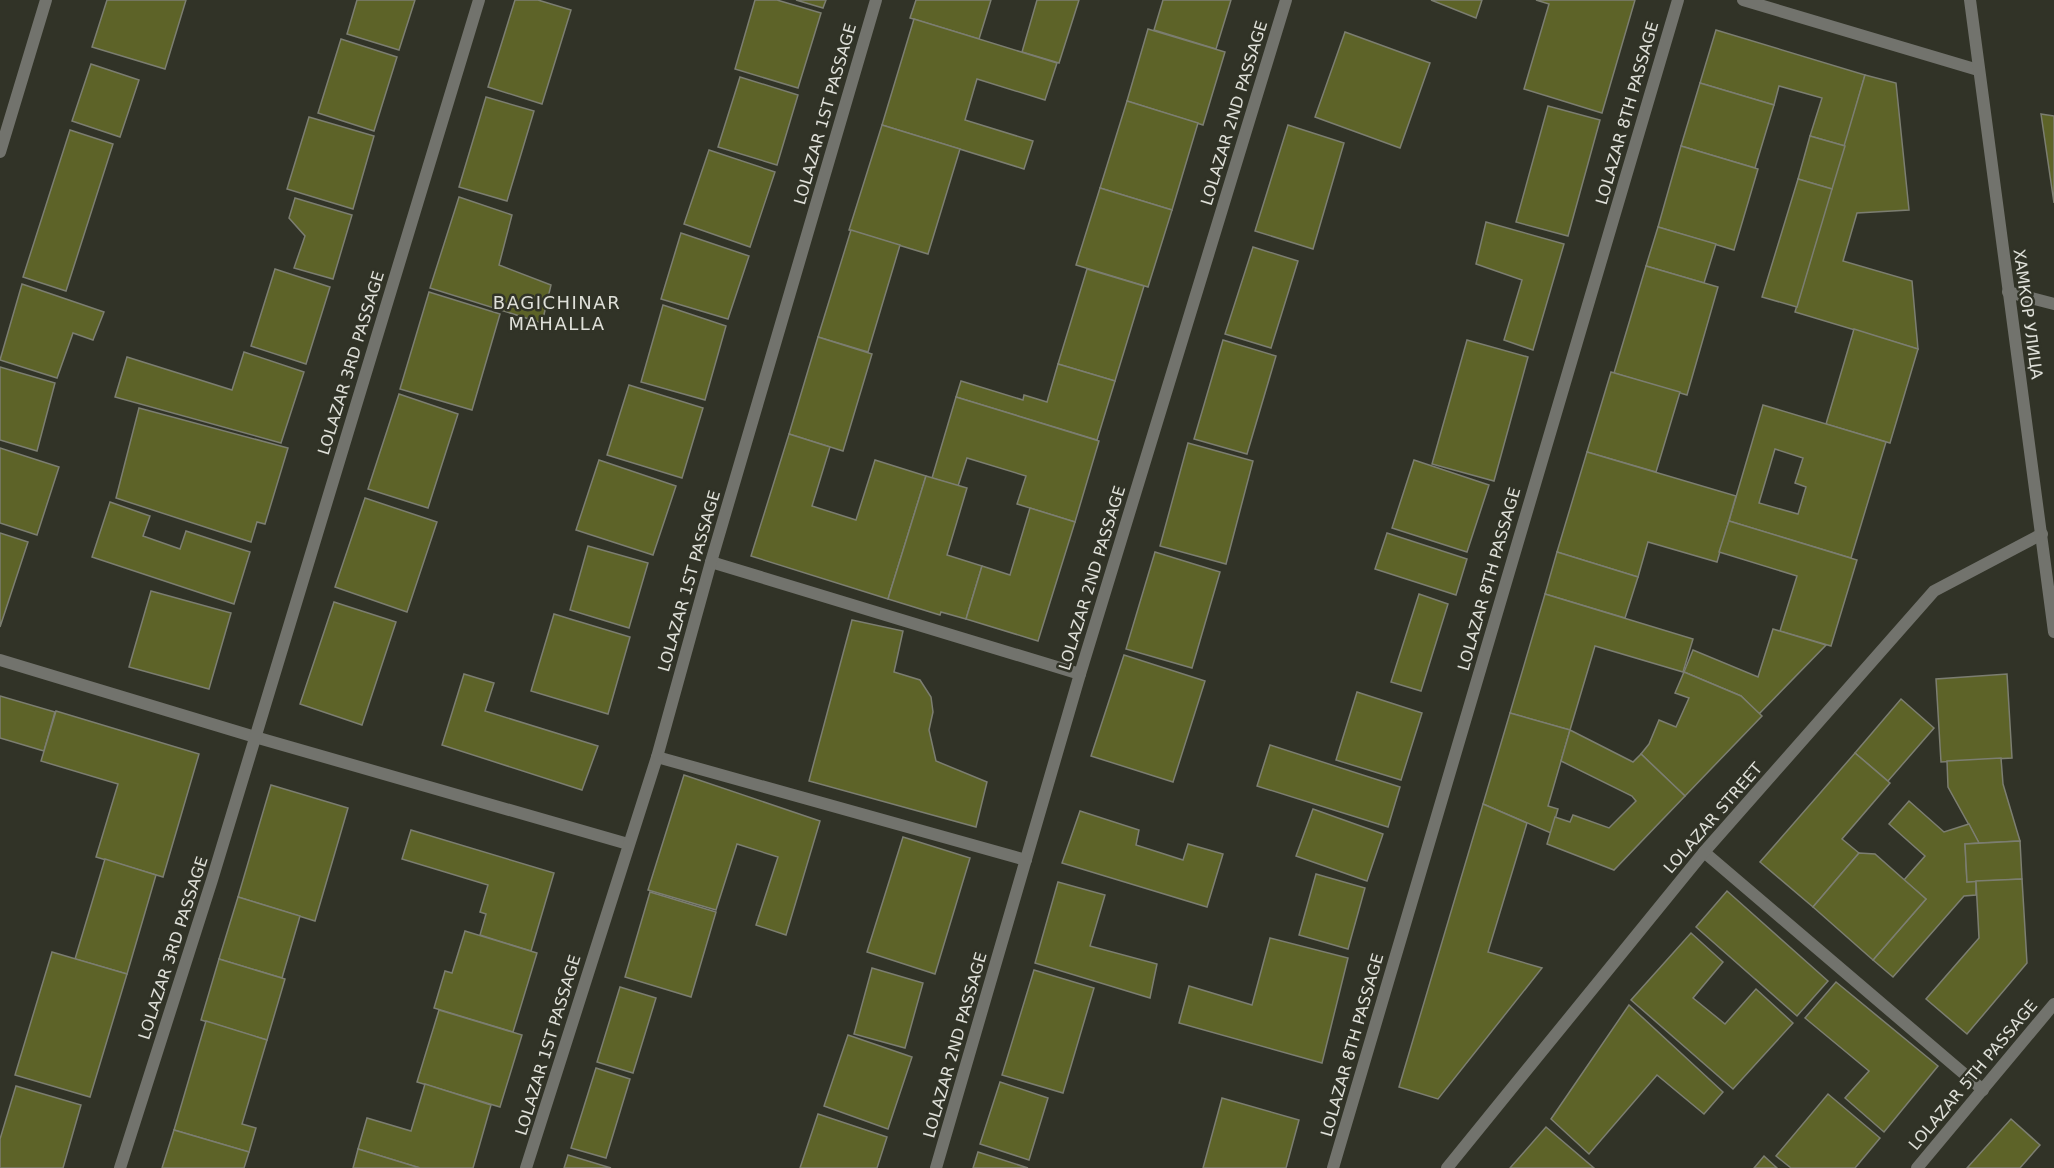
<svg xmlns="http://www.w3.org/2000/svg" width="2054" height="1168" font-family="'DejaVu Sans',sans-serif">
	<rect width="100%" height="100%" fill="#313327"/>
	<!-- building -->
	<g fill="#5d6328" stroke="#7c7e71" stroke-width="1.5" fill-rule="evenodd">
		<path d="M 107,0 L 186,0 L 165,69 L 92,47 Z"/>
		<path d="M 357,0 L 415,0 L 399,50 L 347,34 Z"/>
		<path d="M 515,0 L 538,0 L 571,10 L 542,104 L 488,87 Z"/>
		<path d="M 755,0 L 777,0 L 821,13 L 798,88 L 735,69 Z"/>
		<path d="M 796,0 L 826,0 L 823,8 Z"/>
		<path d="M 916,0 L 991,0 L 979,39 L 910,18 Z"/>
		<path d="M 1037,0 L 1079,0 L 1059,63 L 1022,52 Z"/>
		<path d="M 1163,0 L 1231,0 L 1216,49 L 1154,30 Z"/>
		<path d="M 1431,0 L 1482,0 L 1476,18 Z"/>
		<path d="M 1536,0 L 1635,0 L 1602,113 L 1524,89 L 1549,4 Z"/>
		<path d="M 914,19 L 1057,63 L 1045,100 L 977,79 L 965,120 L 1033,141 L 1024,169 L 882,125 Z"/>
		<path d="M 1148,29 L 1225,52 L 1203,125 L 1127,101 Z"/>
		<path d="M 1716,30 L 1865,75 L 1845,146 L 1810,136 L 1822,98 L 1779,86 L 1774,105 L 1700,83 Z"/>
		<path d="M 1345,32 L 1430,63 L 1400,148 L 1315,117 Z"/>
		<path d="M 341,39 L 397,57 L 374,131 L 318,113 Z"/>
		<path d="M 91,64 L 139,80 L 120,137 L 72,121 Z"/>
		<path d="M 1865,75 L 1896,83 L 1909,210 L 1857,213 L 1843,261 L 1912,281 L 1918,349 L 1795,312 Z"/>
		<path d="M 740,77 L 798,95 L 777,165 L 718,147 Z"/>
		<path d="M 1700,83 L 1774,105 L 1755,168 L 1681,146 Z"/>
		<path d="M 486,97 L 534,111 L 507,201 L 459,187 Z"/>
		<path d="M 1127,101 L 1198,123 L 1172,210 L 1100,188 Z"/>
		<path d="M 1548,106 L 1600,120 L 1568,236 L 1516,222 Z"/>
		<path d="M 2041,114 L 2054,116 L 2054,203 Z"/>
		<path d="M 309,117 L 374,136 L 353,209 L 287,189 Z"/>
		<path d="M 882,125 L 960,149 L 928,254 L 849,230 Z"/>
		<path d="M 1288,125 L 1344,143 L 1313,249 L 1255,231 Z"/>
		<path d="M 70,130 L 113,144 L 66,291 L 23,277 Z"/>
		<path d="M 1810,136 L 1845,146 L 1832,189 L 1798,179 Z"/>
		<path d="M 1681,146 L 1758,169 L 1734,250 L 1658,227 Z"/>
		<path d="M 709,150 L 775,172 L 750,247 L 684,224 Z"/>
		<path d="M 1798,179 L 1832,189 L 1797,307 L 1762,297 Z"/>
		<path d="M 1100,188 L 1172,210 L 1148,287 L 1076,265 Z"/>
		<path d="M 459,197 L 512,215 L 499,265 L 551,285 L 542,323 L 430,288 Z"/>
		<path d="M 295,198 L 352,215 L 333,279 L 294,268 L 305,236 L 289,218 Z"/>
		<path d="M 1486,222 L 1564,244 L 1533,350 L 1504,340 L 1522,280 L 1476,264 Z"/>
		<path d="M 1658,227 L 1716,244 L 1704,283 L 1646,266 Z"/>
		<path d="M 851,230 L 900,245 L 868,352 L 818,337 Z"/>
		<path d="M 681,233 L 749,256 L 728,319 L 661,299 Z"/>
		<path d="M 1253,247 L 1298,261 L 1271,348 L 1225,334 Z"/>
		<path d="M 1646,266 L 1718,287 L 1687,395 L 1614,373 Z"/>
		<path d="M 275,269 L 330,287 L 306,364 L 251,346 Z"/>
		<path d="M 1087,269 L 1144,286 L 1115,381 L 1058,364 Z"/>
		<path d="M 22,284 L 104,312 L 93,340 L 73,333 L 57,378 L 0,360 Z"/>
		<path d="M 429,292 L 500,314 L 472,410 L 400,389 Z"/>
		<path d="M 663,305 L 726,326 L 705,400 L 641,382 Z"/>
		<path d="M 1854,329 L 1918,349 L 1890,443 L 1826,424 Z"/>
		<path d="M 818,337 L 872,354 L 843,451 L 789,434 Z"/>
		<path d="M 1223,340 L 1276,356 L 1247,454 L 1194,439 Z"/>
		<path d="M 1467,340 L 1528,357 L 1494,481 L 1432,464 Z"/>
		<path d="M 244,352 L 304,372 L 281,443 L 115,397 L 127,357 L 232,390 Z"/>
		<path d="M 1058,364 L 1115,381 L 1097,440 L 956,397 L 961,381 L 1023,400 L 1024,395 L 1047,402 Z"/>
		<path d="M 0,367 L 55,383 L 37,451 L 0,440 Z"/>
		<path d="M 1611,372 L 1680,392 L 1656,472 L 1587,452 Z"/>
		<path d="M 629,385 L 703,408 L 682,478 L 607,455 Z"/>
		<path d="M 399,394 L 458,414 L 428,508 L 368,489 Z"/>
		<path d="M 956,397 L 1099,441 L 1075,522 L 1017,504 L 1026,476 L 967,458 L 958,486 L 932,478 Z"/>
		<path d="M 1763,405 L 1886,442 L 1851,558 L 1729,521 ZM 1775,449 L 1803,458 L 1795,483 L 1806,487 L 1798,514 L 1759,503 Z"/>
		<path d="M 139,408 L 288,448 L 265,524 L 257,522 L 251,542 L 116,498 Z"/>
		<path d="M 789,434 L 830,447 L 812,506 L 856,520 L 875,460 L 926,476 L 888,599 L 751,556 Z"/>
		<path d="M 1188,443 L 1253,461 L 1226,564 L 1160,546 Z"/>
		<path d="M 0,448 L 59,467 L 37,535 L 0,523 Z"/>
		<path d="M 1587,452 L 1736,496 L 1717,562 L 1648,542 L 1638,577 L 1557,552 Z"/>
		<path d="M 599,460 L 676,486 L 653,555 L 576,530 Z"/>
		<path d="M 1414,460 L 1489,485 L 1467,552 L 1392,528 Z"/>
		<path d="M 926,476 L 967,488 L 947,555 L 982,566 L 966,619 L 941,612 L 940,615 L 888,599 Z"/>
		<path d="M 365,498 L 437,522 L 407,612 L 335,587 Z"/>
		<path d="M 110,502 L 150,516 L 143,536 L 180,549 L 186,531 L 250,552 L 234,604 L 92,557 Z"/>
		<path d="M 1030,508 L 1075,522 L 1038,641 L 966,619 L 982,566 L 1010,575 Z"/>
		<path d="M 1729,521 L 1857,560 L 1831,646 L 1780,631 L 1797,576 L 1719,552 Z"/>
		<path d="M 0,533 L 28,542 L 0,627 Z"/>
		<path d="M 1387,533 L 1467,559 L 1456,595 L 1375,569 Z"/>
		<path d="M 588,546 L 648,563 L 629,628 L 570,610 Z"/>
		<path d="M 1155,552 L 1220,572 L 1192,668 L 1126,649 Z"/>
		<path d="M 1557,552 L 1638,577 L 1625,618 L 1545,594 Z"/>
		<path d="M 151,591 L 231,613 L 209,689 L 129,667 Z"/>
		<path d="M 1419,594 L 1448,604 L 1421,691 L 1391,682 Z"/>
		<path d="M 1545,594 L 1693,639 L 1683,672 L 1595,646 L 1570,730 L 1510,713 Z"/>
		<path d="M 334,602 L 396,622 L 362,725 L 300,704 Z"/>
		<path d="M 554,614 L 630,637 L 608,714 L 531,691 Z"/>
		<path d="M 852,620 L 903,631 L 894,672 L 920,680 L 931,697 L 933,712 L 929,730 L 936,761 L 987,782 L 976,827 L 809,781 Z"/>
		<path d="M 1773,629 L 1826,645 L 1759,714 L 1741,696 L 1684,672 L 1693,650 L 1758,677 Z"/>
		<path d="M 1124,655 L 1205,681 L 1173,782 L 1091,756 Z"/>
		<path d="M 1684,672 L 1741,696 L 1762,716 L 1685,796 L 1641,754 L 1649,744 L 1659,720 L 1676,727 L 1689,698 L 1675,693 Z"/>
		<path d="M 464,674 L 494,683 L 485,711 L 598,746 L 582,790 L 442,745 Z"/>
		<path d="M 2007,674 L 2012,758 L 1941,762 L 1936,679 Z"/>
		<path d="M 1357,692 L 1422,713 L 1401,780 L 1336,760 Z"/>
		<path d="M 0,696 L 55,712 L 44,751 L 0,738 Z"/>
		<path d="M 1901,699 L 1934,728 L 1888,781 L 1855,753 Z"/>
		<path d="M 56,711 L 199,754 L 163,877 L 96,857 L 118,784 L 41,761 Z"/>
		<path d="M 1510,713 L 1570,730 L 1548,806 L 1558,809 L 1551,833 L 1483,804 Z"/>
		<path d="M 1570,730 L 1633,762 L 1641,754 L 1685,796 L 1614,870 L 1547,844 L 1555,817 L 1570,822 L 1573,815 L 1609,828 L 1636,801 L 1632,796 L 1561,761 Z"/>
		<path d="M 1270,745 L 1400,787 L 1388,827 L 1257,786 Z"/>
		<path d="M 1855,753 L 1890,783 L 1842,839 L 1859,853 L 1813,907 L 1760,862 Z"/>
		<path d="M 2001,758 L 2003,784 L 2020,841 L 1979,843 L 1948,787 L 1947,761 Z"/>
		<path d="M 684,775 L 820,821 L 786,935 L 756,925 L 778,857 L 737,844 L 716,910 L 648,890 Z"/>
		<path d="M 271,785 L 348,808 L 315,921 L 238,897 Z"/>
		<path d="M 1909,801 L 1944,832 L 1969,824 L 1979,843 L 1965,844 L 1967,882 L 1976,881 L 1976,895 L 1964,896 L 1893,977 L 1873,960 L 1926,899 L 1904,880 L 1925,856 L 1889,824 Z"/>
		<path d="M 1483,804 L 1527,823 L 1488,952 L 1542,968 L 1438,1099 L 1399,1087 Z"/>
		<path d="M 1313,809 L 1383,834 L 1367,881 L 1296,856 Z"/>
		<path d="M 1080,811 L 1139,830 L 1136,845 L 1183,860 L 1188,844 L 1223,854 L 1207,907 L 1062,863 Z"/>
		<path d="M 411,830 L 554,873 L 531,951 L 480,935 L 486,914 L 480,912 L 488,885 L 402,859 Z"/>
		<path d="M 903,837 L 970,858 L 935,974 L 867,952 Z"/>
		<path d="M 2020,841 L 2022,879 L 1967,882 L 1965,844 Z"/>
		<path d="M 1859,853 L 1875,854 L 1926,899 L 1873,960 L 1813,907 Z"/>
		<path d="M 105,859 L 156,875 L 127,974 L 75,959 Z"/>
		<path d="M 1316,874 L 1365,888 L 1348,949 L 1299,935 Z"/>
		<path d="M 2022,879 L 2027,963 L 1967,1034 L 1926,999 L 1979,938 L 1976,881 Z"/>
		<path d="M 1058,882 L 1105,895 L 1090,946 L 1157,964 L 1150,998 L 1035,963 Z"/>
		<path d="M 1727,891 L 1828,981 L 1797,1016 L 1696,927 Z"/>
		<path d="M 650,892 L 716,912 L 691,997 L 625,977 Z"/>
		<path d="M 238,897 L 300,916 L 282,978 L 219,959 Z"/>
		<path d="M 465,931 L 537,953 L 513,1032 L 434,1008 L 445,971 L 452,973 Z"/>
		<path d="M 1691,933 L 1723,962 L 1693,998 L 1725,1024 L 1756,989 L 1793,1023 L 1733,1089 L 1631,1000 Z"/>
		<path d="M 1270,938 L 1348,958 L 1322,1063 L 1179,1023 L 1189,986 L 1252,1005 Z"/>
		<path d="M 52,952 L 127,974 L 90,1097 L 15,1075 Z"/>
		<path d="M 219,959 L 285,979 L 267,1040 L 201,1020 Z"/>
		<path d="M 872,968 L 923,983 L 905,1048 L 854,1034 Z"/>
		<path d="M 1034,970 L 1094,988 L 1063,1093 L 1002,1075 Z"/>
		<path d="M 1836,982 L 1938,1066 L 1884,1132 L 1845,1098 L 1869,1071 L 1805,1018 Z"/>
		<path d="M 620,987 L 656,998 L 633,1073 L 597,1062 Z"/>
		<path d="M 1629,1005 L 1723,1092 L 1704,1114 L 1657,1075 L 1589,1154 L 1551,1119 Z"/>
		<path d="M 439,1010 L 522,1035 L 500,1107 L 417,1082 Z"/>
		<path d="M 206,1021 L 267,1040 L 242,1124 L 256,1128 L 249,1152 L 174,1130 Z"/>
		<path d="M 848,1035 L 912,1057 L 888,1129 L 824,1106 Z"/>
		<path d="M 596,1068 L 630,1079 L 606,1158 L 571,1148 Z"/>
		<path d="M 1000,1082 L 1048,1098 L 1029,1160 L 980,1144 Z"/>
		<path d="M 425,1084 L 491,1105 L 473,1168 L 420,1168 L 358,1149 L 367,1118 L 411,1131 Z"/>
		<path d="M 16,1086 L 81,1105 L 63,1168 L 0,1168 L 0,1139 Z"/>
		<path d="M 1828,1094 L 1880,1138 L 1855,1168 L 1791,1168 L 1776,1156 Z"/>
		<path d="M 1222,1098 L 1299,1120 L 1286,1168 L 1203,1168 Z"/>
		<path d="M 818,1114 L 887,1137 L 877,1168 L 800,1168 Z"/>
		<path d="M 2011,1119 L 2040,1145 L 2020,1168 L 1967,1168 Z"/>
		<path d="M 1546,1127 L 1594,1168 L 1510,1168 Z"/>
		<path d="M 174,1130 L 249,1152 L 244,1168 L 162,1168 Z"/>
		<path d="M 358,1149 L 420,1168 L 353,1168 Z"/>
		<path d="M 978,1152 L 1028,1168 L 973,1168 Z"/>
		<path d="M 568,1155 L 611,1168 L 564,1168 Z"/>
		<path d="M 1764,1156 L 1777,1168 L 1754,1168 Z"/>
	</g>
	<g fill="none" stroke-linecap="round" stroke-linejoin="round">
		<!-- minor -->
		<g stroke="#72736d" stroke-width="12">
			<path d="M 1743,0 L 1978,70"/>
			<path d="M 0,152 L 46,0"/>
			<path d="M 2008,292 L 2054,304"/>
			<path d="M 711,562 L 1080,674"/>
			<path d="M 0,660 L 255,737 L 628,844"/>
			<path d="M 657,757 L 1026,860"/>
			<path d="M 1704,852 L 1983,1090"/>
			<path d="M 120,1168 L 212,880 L 479,0"/>
			<path d="M 526,1168 L 657,757 L 711,562 L 876,0"/>
			<path d="M 936,1168 L 1080,674 L 1286,0"/>
			<path d="M 1333,1168 L 1678,0"/>
			<path d="M 1447,1168 L 1704,852 L 1934,591 L 2042,534"/>
			<path d="M 1917,1168 L 2054,1004"/>
		</g>
		<!-- tertiary -->
		<path stroke="#72736d" stroke-width="12" d="M 1970,0 L 2054,632"/>
	</g>
	<g text-anchor="middle" dominant-baseline="central" stroke-width="5" stroke-linejoin="round" paint-order="stroke">
		<!-- street labels -->
		<g font-size="16" fill="#dfe0d9" stroke="#313327">
			<text transform="translate(1234 113) rotate(-73)">LOLAZAR 2ND PASSAGE</text>
			<text transform="translate(1627 113) rotate(-74)">LOLAZAR 8TH PASSAGE</text>
			<text transform="translate(825 114) rotate(-74)">LOLAZAR 1ST PASSAGE</text>
			<text transform="translate(2028 314) rotate(82)">ХАМКОР УЛИЦА</text>
			<text transform="translate(351 363) rotate(-73)">LOLAZAR 3RD PASSAGE</text>
			<text transform="translate(1092 578) rotate(-73)">LOLAZAR 2ND PASSAGE</text>
			<text transform="translate(1489 579) rotate(-74)">LOLAZAR 8TH PASSAGE</text>
			<text transform="translate(689 581) rotate(-74)">LOLAZAR 1ST PASSAGE</text>
			<text transform="translate(1713 818) rotate(-49)">LOLAZAR STREET</text>
			<text transform="translate(173 948) rotate(-72)">LOLAZAR 3RD PASSAGE</text>
			<text transform="translate(548 1045) rotate(-73)">LOLAZAR 1ST PASSAGE</text>
			<text transform="translate(955 1045) rotate(-74)">LOLAZAR 2ND PASSAGE</text>
			<text transform="translate(1352 1045) rotate(-74)">LOLAZAR 8TH PASSAGE</text>
			<text transform="translate(1973 1075) rotate(-50)">LOLAZAR 5TH PASSAGE</text>
		</g>
		<!-- neighbourhood labels -->
		<g font-size="18" letter-spacing="1.5" fill="#dfe0d9" stroke="#313327">
			<text x="557" y="302">BAGICHINAR<tspan x="557" dy="21">MAHALLA</tspan></text>
		</g>
	</g>
</svg>
